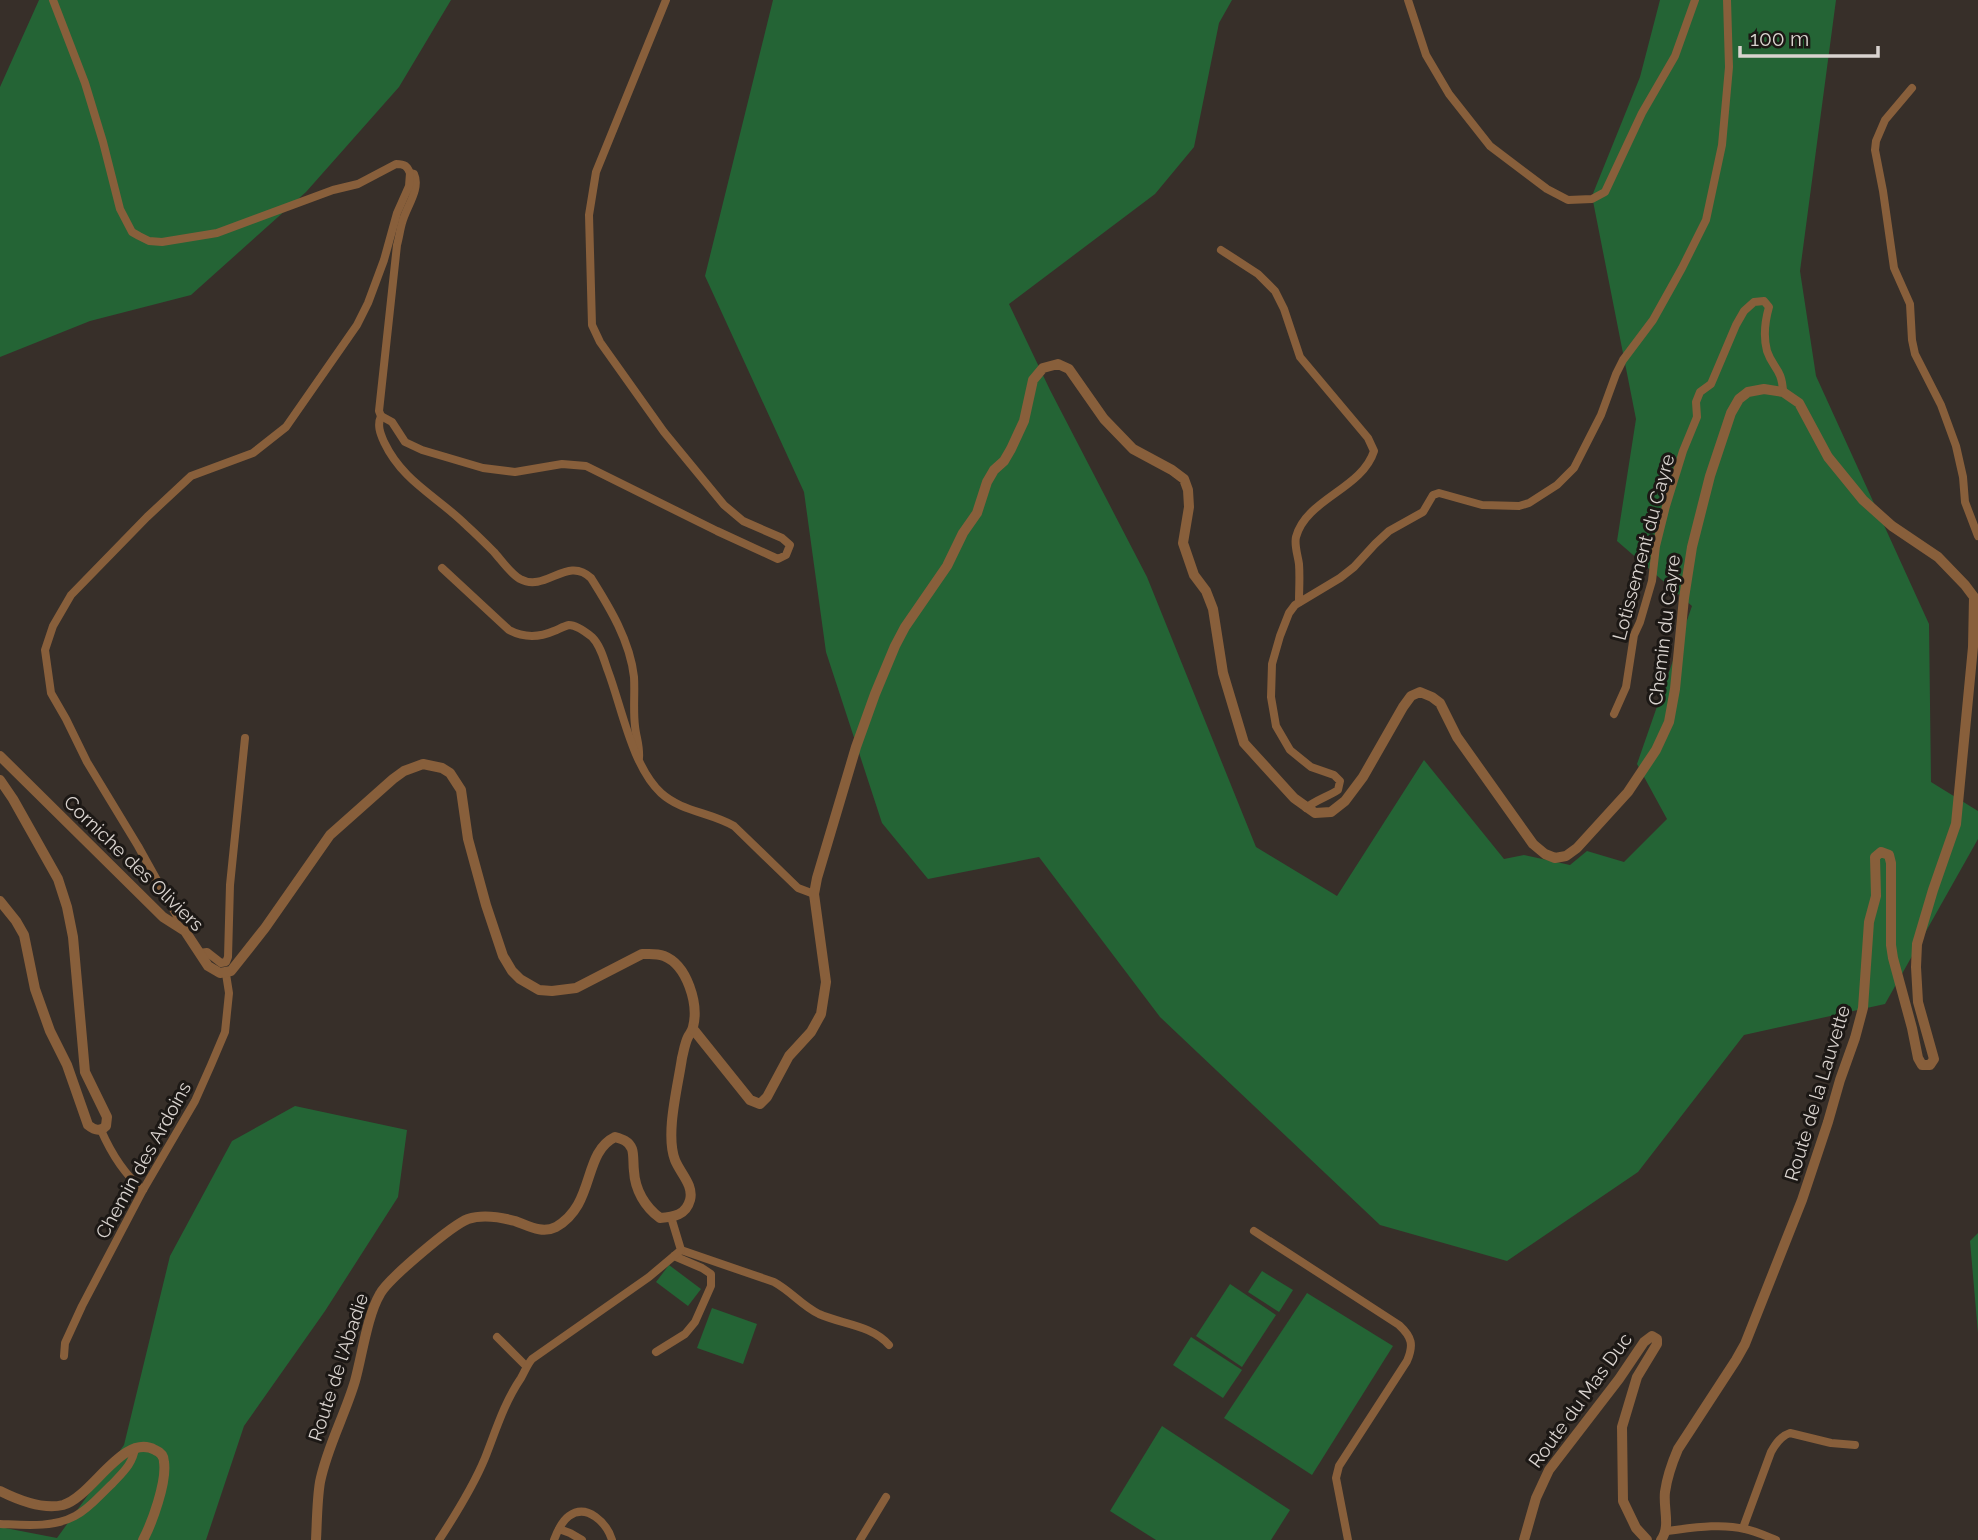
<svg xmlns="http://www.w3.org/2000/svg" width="1978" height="1540" font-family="Raleway,sans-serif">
	<rect width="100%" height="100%" fill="#372f29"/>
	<!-- green -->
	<g fill="#246435">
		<path d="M 39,0 L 451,0 L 399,87 L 306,192 L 191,295 L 90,321 L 0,357 L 0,87 Z"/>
		<path d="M 773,0 L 1232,0 L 1219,23 L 1194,147 L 1155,194 L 1009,304 L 1050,390 L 1147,577 L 1256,847 L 1337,896 L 1424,760 L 1504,859 L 1524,855 L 1570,865 L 1587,851 L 1624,862 L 1667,819 L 1637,764 L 1692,606 L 1617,541 L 1636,419 L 1592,196 L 1640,77 L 1660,0 L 1836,0 L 1800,271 L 1816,376 L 1929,624 L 1931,782 L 1978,811 L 1978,839 L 1885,1004 L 1744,1035 L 1638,1172 L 1507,1261 L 1380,1225 L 1160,1017 L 1039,857 L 928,879 L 882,823 L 826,652 L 804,492 L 705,276 Z"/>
		<path d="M 295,1106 L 407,1130 L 398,1197 L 325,1311 L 244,1426 L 206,1540 L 0,1540 L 0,1527 L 57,1538 L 124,1445 L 170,1256 L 232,1141 Z"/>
		<path d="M 1978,1233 L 1978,1333 L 1970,1241 Z"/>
		<path d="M 669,1265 L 701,1289 L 688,1306 L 656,1282 Z"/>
		<path d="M 1262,1271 L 1293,1290 L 1279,1312 L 1248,1292 Z"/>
		<path d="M 1230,1284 L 1276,1315 L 1242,1367 L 1196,1336 Z"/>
		<path d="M 1307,1293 L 1393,1346 L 1312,1475 L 1224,1418 Z"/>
		<path d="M 712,1308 L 757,1324 L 743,1364 L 697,1348 Z"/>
		<path d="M 1191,1337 L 1242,1370 L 1223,1398 L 1173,1365 Z"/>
		<path d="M 1162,1426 L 1290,1510 L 1271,1540 L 1156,1540 L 1110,1511 Z"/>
	</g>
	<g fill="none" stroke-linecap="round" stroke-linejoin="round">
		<!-- minor -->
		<g stroke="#885f3b" stroke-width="8">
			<path d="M 53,0 L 85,83 L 103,142 L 120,209 L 132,232 L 139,236 L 149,241 L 162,242 L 217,233 L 333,190 L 358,184 L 396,164 C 405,164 407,166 410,173 L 414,174 C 421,189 406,207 402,223 C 400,230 399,238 397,245 L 379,411 L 381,416 C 377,425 380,433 384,442 C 403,482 437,496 467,526 C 476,534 485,543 494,552 C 502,561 510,573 520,579 C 546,593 567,555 591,578 C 610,608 630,641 634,677 C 635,693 633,710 635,726 C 636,737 640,746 639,758"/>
			<path d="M 1408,0 L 1426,55 L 1449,94 L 1490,146 L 1547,189 L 1568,200 L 1592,199 L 1605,192 L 1642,113 L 1675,56 L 1695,0"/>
			<path d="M 1912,88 L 1885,120 L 1876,141 L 1875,150 L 1883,191 L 1894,268 L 1910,304 L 1912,340 L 1915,354 L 1941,405 L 1956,446 L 1963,477 L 1965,502 L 1978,536"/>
			<path d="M 1221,250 L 1258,274 L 1275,291 L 1284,309 L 1300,357 L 1368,438 L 1374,451 C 1362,489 1306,499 1296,537 C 1294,545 1298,556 1299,564 C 1300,577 1299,589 1299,602"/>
			<path d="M 381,416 L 392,422 L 405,442 L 422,450 L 483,468 L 515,472 L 562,464 L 586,466 L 717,531 L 778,559 L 786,555 L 790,545 L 782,538 L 743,521 L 724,505 L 664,432 L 600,342 L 592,325 L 589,215 L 596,172 L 666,0"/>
			<path d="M 442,568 L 509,630 C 524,638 538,638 554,631 C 559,629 564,626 569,625 C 576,625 587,633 592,637 C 601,646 604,660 608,671 C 622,708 632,766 661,793 C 682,812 710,812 734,826 L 798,888 L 814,894"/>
			<path d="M 1614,714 L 1626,687 L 1634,635 L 1640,622 L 1652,581 L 1656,546 L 1666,506 L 1683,451 L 1697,417 L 1696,402 L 1700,392 L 1711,384 L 1736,325 L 1744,311 L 1754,302 L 1764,301 L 1769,307 C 1765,321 1763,336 1767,351 C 1773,369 1782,368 1783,392"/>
			<path d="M 1306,808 C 1316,800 1327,797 1338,790 L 1340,781 L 1334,775 L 1311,767 L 1290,750 L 1276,726 L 1271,697 L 1272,664 L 1280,636 L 1289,613 L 1295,605 L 1340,578 L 1354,567 L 1375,544 L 1389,531 L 1423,512 L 1433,495 L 1439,493 L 1482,505 L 1519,506 L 1529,503 L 1557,485 L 1574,468 L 1601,415 L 1616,374 L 1623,360 L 1653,320 L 1682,268 L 1706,220 L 1722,145 L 1729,67 L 1727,0"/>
			<path d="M 176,924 L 178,918 L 138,846 L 87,762 L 66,719 L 51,693 L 45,650 L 53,626 L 71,595 L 147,517 L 191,476 L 253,453 L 286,427 L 357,325 L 368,303 L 384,260 L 397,213 L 409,186 L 410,173"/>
			<path d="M 200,953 L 207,952 L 221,963 L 226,962 L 228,957 L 230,885 L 245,738"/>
			<path d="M 101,1130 C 111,1153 124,1174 143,1190"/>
			<path d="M 1254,1231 L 1399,1325 C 1412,1337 1414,1345 1407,1361 L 1339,1466 L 1336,1478 L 1348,1540"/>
			<path d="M 681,1250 L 774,1282 C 792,1292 801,1305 819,1314 C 841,1324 872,1325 889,1345"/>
			<path d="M 497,1337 L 526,1366"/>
			<path d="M 656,1352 L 685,1334 L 695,1322 L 711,1286 L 711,1274 L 702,1268 L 674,1256"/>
			<path d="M 64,1356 L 65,1343 L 82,1306 L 143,1190 L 195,1101 L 211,1065 L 225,1032 L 229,993 L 226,974"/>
			<path d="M 0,1524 C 24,1525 53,1528 75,1516 C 89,1509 100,1495 112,1484 C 122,1473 133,1464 135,1448"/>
			<path d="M 1743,1528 L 1771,1452 C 1776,1443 1781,1436 1790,1433 L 1831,1443 L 1855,1445"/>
			<path d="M 559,1529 L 570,1533 L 582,1540"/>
			<path d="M 1667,1531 C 1692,1528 1720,1523 1745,1529 C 1755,1531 1766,1536 1776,1540"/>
			<path d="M 439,1540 C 456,1514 473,1487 485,1458 C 496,1430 504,1403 521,1378 C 525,1371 527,1365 532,1359 L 649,1277 L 681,1250 L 671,1217"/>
			<path d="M 554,1540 C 557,1532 562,1521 569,1516 C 587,1503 607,1523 612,1540"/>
			<path d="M 860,1540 L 886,1497"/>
		</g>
		<!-- tertiary -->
		<g stroke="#885f3b" stroke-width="10">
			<path d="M 0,756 L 163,917 L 185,931 L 208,966 L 220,973 L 231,971 L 265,928 L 330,835 L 393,779 L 404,771 L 423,764 L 442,768 L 450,773 L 461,790 L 468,839 L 486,905 L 503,956 L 512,971 L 520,979 L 539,990 L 552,991 L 576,988 L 642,954 C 650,954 656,953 664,956 C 687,965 699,1004 693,1027 C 692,1032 690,1033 688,1037 C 685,1043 684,1050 682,1058 C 678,1086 665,1134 675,1160 C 680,1173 694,1185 690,1200 C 686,1215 674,1217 660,1218 C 645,1207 635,1190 634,1171 C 633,1164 634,1155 632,1149 C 629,1141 622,1139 615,1137 C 582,1153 596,1204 556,1227 C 542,1234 529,1226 515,1221 C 500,1217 483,1214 468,1219 C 452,1225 388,1279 380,1294 C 367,1316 362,1356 355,1381 C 345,1415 327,1447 320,1482 C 317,1500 317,1521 316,1540"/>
			<path d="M 0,780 L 13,799 L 58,879 L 67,907 L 73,937 L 85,1072 L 107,1117 L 106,1126 C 100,1132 94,1130 88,1125 L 67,1065 L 50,1031 L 35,989 L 24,935 L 16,921 L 0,901"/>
			<path d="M 693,1029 L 750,1100 L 760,1104 L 767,1097 L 789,1056 L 811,1032 L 821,1014 L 826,982 L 814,894 L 817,878 L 856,747 L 875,694 L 895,646 L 905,627 L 947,566 L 963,533 L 977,513 L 987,482 L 994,470 L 1004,461 L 1011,449 L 1024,421 L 1033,380 L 1043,368 L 1058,364 L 1069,369 L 1104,419 L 1133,449 L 1172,470 L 1184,479 L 1188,490 L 1189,507 L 1183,543 L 1194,575 L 1206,591 L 1213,609 L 1223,673 L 1244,743 L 1294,798 L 1315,813 L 1331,812 L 1345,801 L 1363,777 L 1403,707 L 1411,696 L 1420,692 L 1432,697 L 1440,703 L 1457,737 L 1533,844 L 1545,854 L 1555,858 L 1566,856 L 1577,848 L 1628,792 L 1656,750 L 1669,722 L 1675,689 L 1684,598 L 1692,547 L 1710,476 L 1731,413 L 1739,399 L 1748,392 L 1764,389 L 1783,392 L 1799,403 L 1828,457 L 1863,500 L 1892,526 L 1938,557 L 1965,585 L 1974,597 L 1973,647 L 1956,824 L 1933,890 L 1917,944 L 1916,967 L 1918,1002 L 1934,1059 L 1930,1065 L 1922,1065 L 1918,1058 L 1912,1028 L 1893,958 L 1891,945 L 1891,863 L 1889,855 L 1881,852 L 1875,857 L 1876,896 L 1869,922 L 1863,1008 L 1855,1038 L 1840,1080 L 1828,1122 L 1802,1200 L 1745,1344 L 1736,1360 L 1678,1449 C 1672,1463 1667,1477 1665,1492 C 1663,1508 1671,1527 1661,1540"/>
			<path d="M 0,1491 C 18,1500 43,1510 63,1505 C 92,1497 123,1432 155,1450 C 160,1452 164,1456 164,1462 C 167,1482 152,1523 143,1540"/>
			<path d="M 1524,1540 L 1536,1498 L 1549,1470 L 1619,1379 L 1644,1342 L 1652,1336 L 1657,1339 L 1657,1344 L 1637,1377 L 1622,1427 L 1623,1501 L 1636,1528 L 1647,1540"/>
		</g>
	</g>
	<g text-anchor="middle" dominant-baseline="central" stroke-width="6" stroke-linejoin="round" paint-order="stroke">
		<!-- street labels -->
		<g font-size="19" fill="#d9d3cf" stroke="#1c1815">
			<text transform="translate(1643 547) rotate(-75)">Lotissement du Cayre</text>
			<text transform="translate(1664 630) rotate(-83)">Chemin du Cayre</text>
			<text transform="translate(134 863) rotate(44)">Corniche des Oliviers</text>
			<text transform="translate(1817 1093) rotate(-73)">Route de la Lauvette</text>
			<text transform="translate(143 1160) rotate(-61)">Chemin des Ardoins</text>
			<text transform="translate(338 1367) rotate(-72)">Route de l'Abadie</text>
			<text transform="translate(1580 1400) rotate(-54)">Route du Mas Duc</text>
		</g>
	</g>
	<!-- scale -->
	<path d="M1740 46v10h138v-10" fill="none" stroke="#d9d3cf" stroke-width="3.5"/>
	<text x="1750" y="46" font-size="21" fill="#d9d3cf" stroke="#1c1815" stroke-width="5" paint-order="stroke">100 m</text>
</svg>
